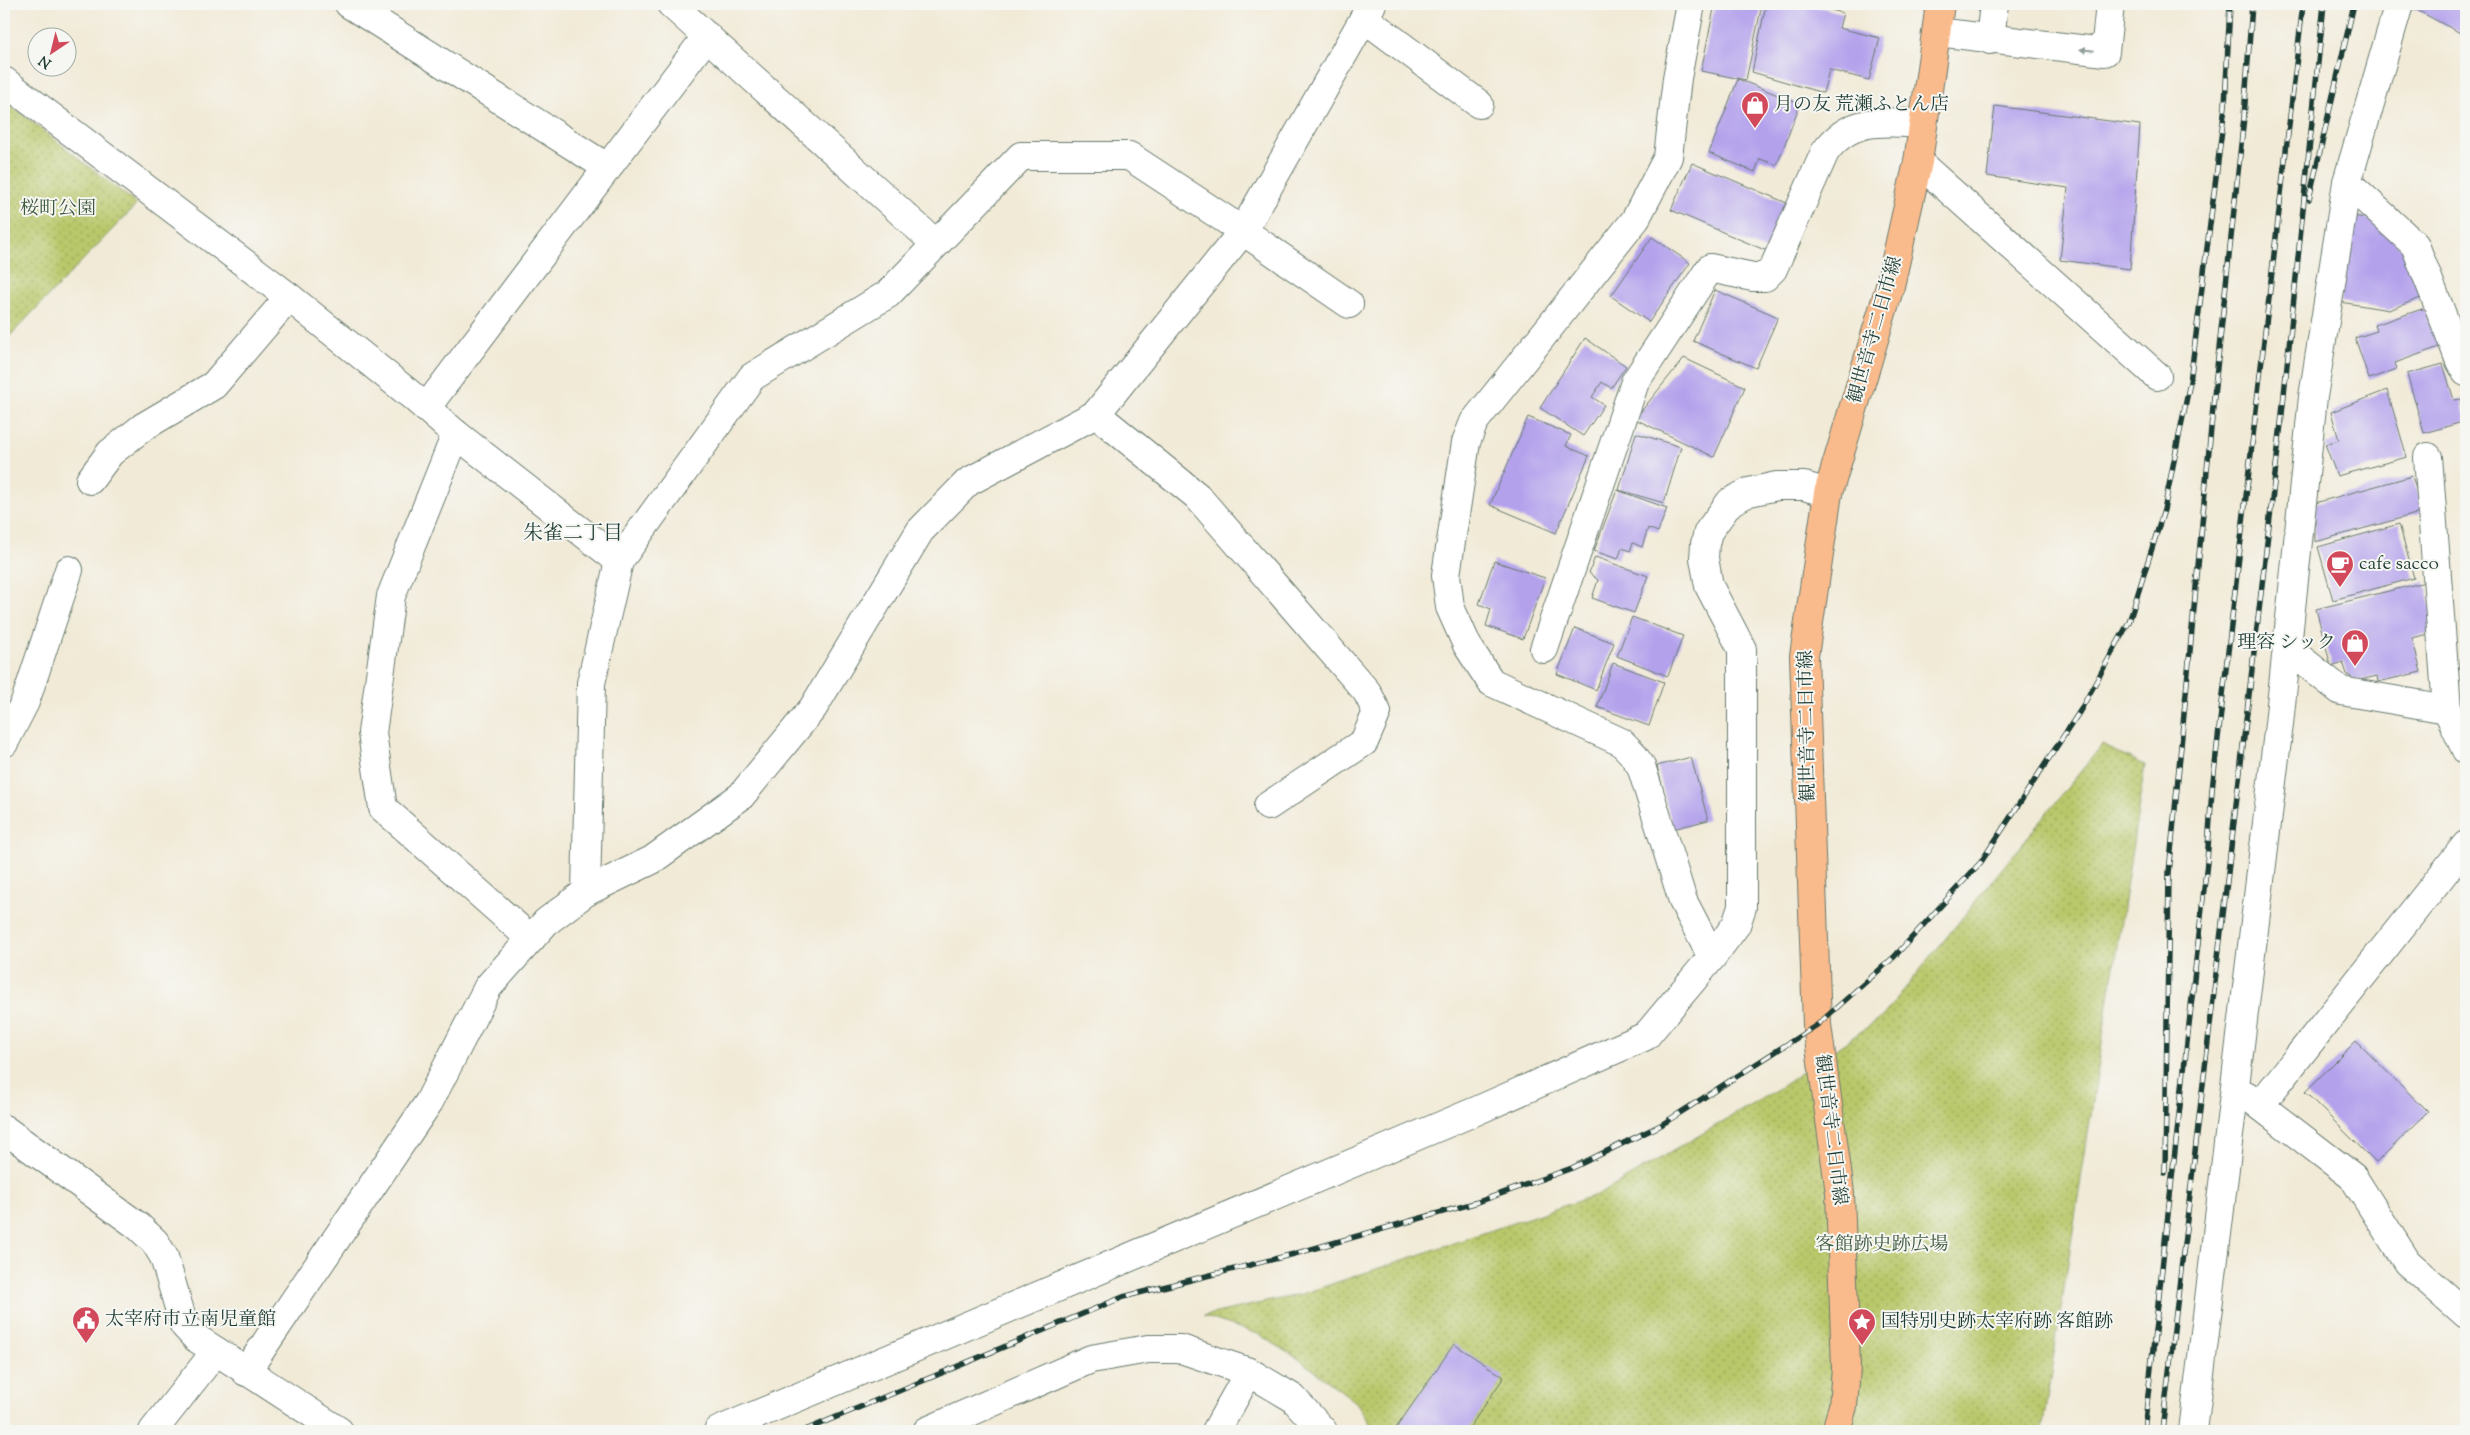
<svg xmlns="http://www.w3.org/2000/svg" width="2470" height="1435" font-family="'Sorts Mill Goudy','Noto Serif JP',serif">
	<defs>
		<pattern id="park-dots" width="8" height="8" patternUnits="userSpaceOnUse" patternTransform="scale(1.25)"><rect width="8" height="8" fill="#b9c86a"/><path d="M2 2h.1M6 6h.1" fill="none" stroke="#96a458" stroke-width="1.8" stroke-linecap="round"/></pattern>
	</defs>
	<rect width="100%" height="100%" fill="#f6f6f2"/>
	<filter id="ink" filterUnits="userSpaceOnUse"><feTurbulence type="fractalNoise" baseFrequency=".02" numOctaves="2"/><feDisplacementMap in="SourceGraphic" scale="10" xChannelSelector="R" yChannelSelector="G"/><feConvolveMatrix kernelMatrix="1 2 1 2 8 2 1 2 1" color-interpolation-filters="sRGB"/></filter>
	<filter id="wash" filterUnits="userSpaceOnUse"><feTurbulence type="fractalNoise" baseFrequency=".0096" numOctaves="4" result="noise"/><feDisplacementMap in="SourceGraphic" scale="20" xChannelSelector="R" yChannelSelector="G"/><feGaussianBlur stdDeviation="1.12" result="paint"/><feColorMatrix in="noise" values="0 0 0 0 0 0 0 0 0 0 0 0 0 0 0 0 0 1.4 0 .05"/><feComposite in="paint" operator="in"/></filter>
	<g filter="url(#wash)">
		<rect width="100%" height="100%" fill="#f1ead7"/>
		<!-- park -->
		<g fill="url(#park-dots)" stroke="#6c824f">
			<path d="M 4,100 L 137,204 L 4,342 Z"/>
			<path d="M 2102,745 L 2145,765 L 2042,1431 L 1375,1431 L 1356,1402 L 1296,1357 L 1258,1334 L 1203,1316 L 1302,1294 L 1602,1193 L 1781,1087 L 1882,1017 Z"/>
		</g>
		<g id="blocks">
			<!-- building -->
			<g fill="#b3a1ec">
				<path d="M 1715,4 L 1735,4 L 1761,9 L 1746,80 L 1701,71 Z"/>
				<path d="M 1766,4 L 1807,4 L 1843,13 L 1839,28 L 1880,38 L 1869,80 L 1829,70 L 1823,93 L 1752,72 Z"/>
				<path d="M 2412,4 L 2466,4 L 2466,36 L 2411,7 Z"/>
				<path d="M 1738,79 L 1800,104 L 1777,165 L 1760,159 L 1755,172 L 1709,153 Z"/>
				<path d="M 1995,106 L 2140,125 L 2130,269 L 2060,260 L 2068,188 L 1987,176 Z"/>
				<path d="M 1692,163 L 1794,206 L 1774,254 L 1671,210 Z"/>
				<path d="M 2354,216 L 2375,220 L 2403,250 L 2426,296 L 2389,310 L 2340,302 Z"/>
				<path d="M 1652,237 L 1690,263 L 1649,322 L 1611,296 Z"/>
				<path d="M 1715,290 L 1778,317 L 1756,368 L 1693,341 Z"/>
				<path d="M 2425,308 L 2439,347 L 2395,363 L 2397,369 L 2369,379 L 2355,338 L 2377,331 L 2375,325 Z"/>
				<path d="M 1585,338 L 1626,366 L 1611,388 L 1602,382 L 1592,397 L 1604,405 L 1583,436 L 1540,408 Z"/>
				<path d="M 1684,358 L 1745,387 L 1714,457 L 1635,419 Z"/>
				<path d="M 2443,364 L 2454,400 L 2461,399 L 2466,421 L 2424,433 L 2407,374 Z"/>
				<path d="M 2387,390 L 2407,457 L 2337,476 L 2325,444 L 2339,440 L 2331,412 Z"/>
				<path d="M 1528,417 L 1571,435 L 1566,446 L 1589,456 L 1556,533 L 1490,505 Z"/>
				<path d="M 1636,433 L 1681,447 L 1664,503 L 1619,490 Z"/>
				<path d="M 2412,476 L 2423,512 L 2315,542 L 2315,503 Z"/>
				<path d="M 1617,490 L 1667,508 L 1658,532 L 1648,528 L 1642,547 L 1633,543 L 1630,551 L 1622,548 L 1618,559 L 1594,551 Z"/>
				<path d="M 2399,524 L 2414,578 L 2333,600 L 2318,547 Z"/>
				<path d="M 1595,557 L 1648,576 L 1634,613 L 1592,598 L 1598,580 L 1589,573 Z"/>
				<path d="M 1494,561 L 1545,578 L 1523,639 L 1486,626 L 1491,609 L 1479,604 Z"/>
				<path d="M 2425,582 L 2438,632 L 2412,638 L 2421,672 L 2378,682 L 2377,676 L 2356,681 L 2347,674 L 2343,662 L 2331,666 L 2316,609 Z"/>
				<path d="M 1632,617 L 1683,636 L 1668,676 L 1617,656 Z"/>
				<path d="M 1575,628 L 1614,643 L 1596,690 L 1557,674 Z"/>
				<path d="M 1613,663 L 1664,682 L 1649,726 L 1597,707 Z"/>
				<path d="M 1691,757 L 1708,820 L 1673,829 L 1657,766 Z"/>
				<path d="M 2356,1041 L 2428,1112 L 2376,1163 L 2305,1092 Z"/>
				<path d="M 1454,1344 L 1504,1377 L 1467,1431 L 1394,1431 Z"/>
			</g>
		</g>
	</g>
	<g filter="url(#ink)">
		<use href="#blocks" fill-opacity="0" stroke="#687a6d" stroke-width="1"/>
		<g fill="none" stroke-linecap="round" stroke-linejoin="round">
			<!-- minor casing -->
			<g stroke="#687a6d" stroke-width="30">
				<g id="minor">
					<path d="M 349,4 L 608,168"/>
					<path d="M 671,4 L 935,243"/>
					<path d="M 1691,4 L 1677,78 L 1668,157 L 1635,220 L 1474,422 L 1466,442 L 1446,575 L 1450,607 L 1467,645 L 1491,682 L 1621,742 L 1631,752 L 1641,766 L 1683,901 L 1712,957"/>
					<path d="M 1364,18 L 1479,104"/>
					<path d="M 1937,32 L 2105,52 L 2110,4"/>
					<path d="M 1990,40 L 1994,4"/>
					<path d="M 4,81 L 289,297 L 411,395 L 456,434 L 619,561"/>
					<path d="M 1918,162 L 2157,376"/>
					<path d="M 2347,182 L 2415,245 L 2460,361 L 2466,372"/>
					<path d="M 426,408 L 707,36"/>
					<path d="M 1096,414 L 1197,496 L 1367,692 L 1377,712 L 1364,742 L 1268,806"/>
					<path d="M 456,434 L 391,596 L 372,733 L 383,808 L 531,939"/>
					<path d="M 2428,457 L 2447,709 L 2466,750"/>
					<path d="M 90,480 L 110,453 L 143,427 L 214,385 L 289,297"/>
					<path d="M 2287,648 L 2341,691 L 2447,709"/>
					<path d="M 1544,649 L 1635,382 L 1710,268 L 1753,277 L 1765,277 L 1773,269 L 1825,152 C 1851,116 1885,122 1923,124"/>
					<path d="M 4,743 L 25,702 L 69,570"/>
					<path d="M 586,892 L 652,860 L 741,796 L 813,708 L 920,531 L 968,482 L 1096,414 L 1243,231 L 1372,4"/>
					<path d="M 2246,1095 L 2353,1177 L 2407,1262 L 2466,1314"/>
					<path d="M 2260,1105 L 2466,845"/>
					<path d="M 4,1129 L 138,1226 L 155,1242 L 164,1257 L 184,1325 L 196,1338 L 339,1431"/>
					<path d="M 246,1372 L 429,1102 L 488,987 L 546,922 L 586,892 L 591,683 L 619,561 L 752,377 L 888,294 L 1021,156 L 1129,156 L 1243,231 L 1349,304"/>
					<path d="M 153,1431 L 216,1351"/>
					<path d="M 718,1431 L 1476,1111 L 1646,1036 L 1712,957 L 1736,925 L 1742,907 L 1742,649 L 1709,586 L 1704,558 L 1705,544 L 1708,532 L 1730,502 L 1749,492 L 1777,486 L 1804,486 L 1828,493"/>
					<path d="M 927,1431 L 1091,1359 L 1148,1349 L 1181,1349 L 1249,1372 L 1293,1398 L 1323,1431"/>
					<path d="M 1216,1431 L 1249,1372"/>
					<path d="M 2193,1431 L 2279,724 L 2313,397 L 2347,182 L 2399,4"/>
				</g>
			</g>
			<!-- major casing -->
			<g stroke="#687a6d" stroke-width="30">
				<path id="major" d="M 1836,1431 L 1843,1406 L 1846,1368 L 1840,1193 L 1817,1025 L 1804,656 L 1828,493 L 1890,286 L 1918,162 L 1940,4"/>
			</g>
			<!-- minor -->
			<use href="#minor" stroke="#fff" stroke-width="28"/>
			<!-- major -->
			<use href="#major" stroke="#fabb8c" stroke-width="28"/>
			<!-- rail casing -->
			<g stroke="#1f3d34" stroke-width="5.5">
				<g id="rail">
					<path d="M 2309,199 L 2354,4"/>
					<path d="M 2165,1173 L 2169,873 L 2215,386 L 2244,117 L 2252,4"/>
					<path d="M 803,1431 L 1123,1297 L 1294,1254 L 1478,1202 L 1572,1168 L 1661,1125 L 1817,1025 L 1894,957 L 1981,862 L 2080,711 L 2129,622 L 2164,510 L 2190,382 L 2225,106 L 2230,4"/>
					<path d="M 2144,1431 L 2207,862 L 2212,790 L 2303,4"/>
					<path d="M 2162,1431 L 2281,424 L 2324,4"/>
				</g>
			</g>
			<!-- rail -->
			<use href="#rail" stroke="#f6f6f2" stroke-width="4" stroke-dasharray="11" stroke-linecap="butt"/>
		</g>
		<!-- one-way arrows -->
		<defs><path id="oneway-solid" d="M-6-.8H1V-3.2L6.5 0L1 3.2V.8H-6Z" transform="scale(1.25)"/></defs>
		<use fill="#8f9e9a" href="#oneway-solid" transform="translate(2087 50) rotate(-174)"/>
	</g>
	<!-- icons -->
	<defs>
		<g id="shop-pin" transform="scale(1.4375)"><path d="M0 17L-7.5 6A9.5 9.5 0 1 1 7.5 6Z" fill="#d1495b" stroke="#f6f6f2"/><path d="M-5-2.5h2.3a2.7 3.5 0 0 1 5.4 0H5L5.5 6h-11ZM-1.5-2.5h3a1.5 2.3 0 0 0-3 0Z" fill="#fff"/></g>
		<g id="cafe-pin" transform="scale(1.4375)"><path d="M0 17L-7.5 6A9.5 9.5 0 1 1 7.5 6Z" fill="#d1495b" stroke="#f6f6f2"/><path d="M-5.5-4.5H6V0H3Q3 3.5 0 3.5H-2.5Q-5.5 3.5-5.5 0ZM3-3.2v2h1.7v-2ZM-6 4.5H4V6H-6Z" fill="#fff"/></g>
		<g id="civic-pin" transform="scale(1.4375)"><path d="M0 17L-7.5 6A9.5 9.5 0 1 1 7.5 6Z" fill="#d1495b" stroke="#f6f6f2"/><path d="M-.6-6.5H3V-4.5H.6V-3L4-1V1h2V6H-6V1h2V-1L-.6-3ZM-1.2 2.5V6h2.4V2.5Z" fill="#fff"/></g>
		<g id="sight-pin" transform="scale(1.4375)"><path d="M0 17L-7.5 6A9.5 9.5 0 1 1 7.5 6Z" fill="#d1495b" stroke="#f6f6f2"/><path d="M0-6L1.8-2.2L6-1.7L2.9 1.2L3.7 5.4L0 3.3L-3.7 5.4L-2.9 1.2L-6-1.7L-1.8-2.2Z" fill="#fff"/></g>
	</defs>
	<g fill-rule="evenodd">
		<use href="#shop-pin" x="1755" y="105"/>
		<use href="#cafe-pin" x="2340" y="564"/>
		<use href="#shop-pin" x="2355" y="643"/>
		<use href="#civic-pin" x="86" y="1320"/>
		<use href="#sight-pin" x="1862" y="1322"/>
	</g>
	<g text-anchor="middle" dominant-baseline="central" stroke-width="4" stroke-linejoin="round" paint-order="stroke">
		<!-- poi labels -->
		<g font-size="19" fill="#1f3d34" stroke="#f6f6f2" text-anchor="start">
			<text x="1774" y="105">月の友 荒瀬ふとん店</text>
			<text x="2359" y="564">cafe sacco</text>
			<text x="2336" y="643" text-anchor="end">理容 シック</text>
			<text x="105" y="1320">太宰府市立南児童館</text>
			<text x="1881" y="1322">国特別史跡太宰府跡 客館跡</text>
		</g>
		<!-- park labels -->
		<g font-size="19" fill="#3e593f" stroke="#f6f6f2">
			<text x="58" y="209">桜町公園</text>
			<text x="1882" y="1245">客館跡史跡広場</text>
		</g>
		<!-- street labels -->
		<g font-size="19" fill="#1f3d34" stroke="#f6f6f2">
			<text transform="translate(1876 330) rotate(-74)">観世音寺二日市線</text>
			<text transform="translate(1808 726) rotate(-91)">観世音寺二日市線</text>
			<text transform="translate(1830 1130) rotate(83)">観世音寺二日市線</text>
		</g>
		<!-- neighbourhood labels -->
		<g font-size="20" fill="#1f3d34" stroke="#f6f6f2">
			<text x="573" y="534">朱雀二丁目</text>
		</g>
	</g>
	<!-- margin -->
	<rect width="2470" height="1435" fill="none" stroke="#f6f6f2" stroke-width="20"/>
	<!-- north arrow -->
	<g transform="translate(52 52) rotate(215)"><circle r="24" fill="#f6f6f2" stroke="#a0aca6"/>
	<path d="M0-4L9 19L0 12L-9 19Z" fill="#d1495b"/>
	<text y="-8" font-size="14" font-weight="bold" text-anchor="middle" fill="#1f3d34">N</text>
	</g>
</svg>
